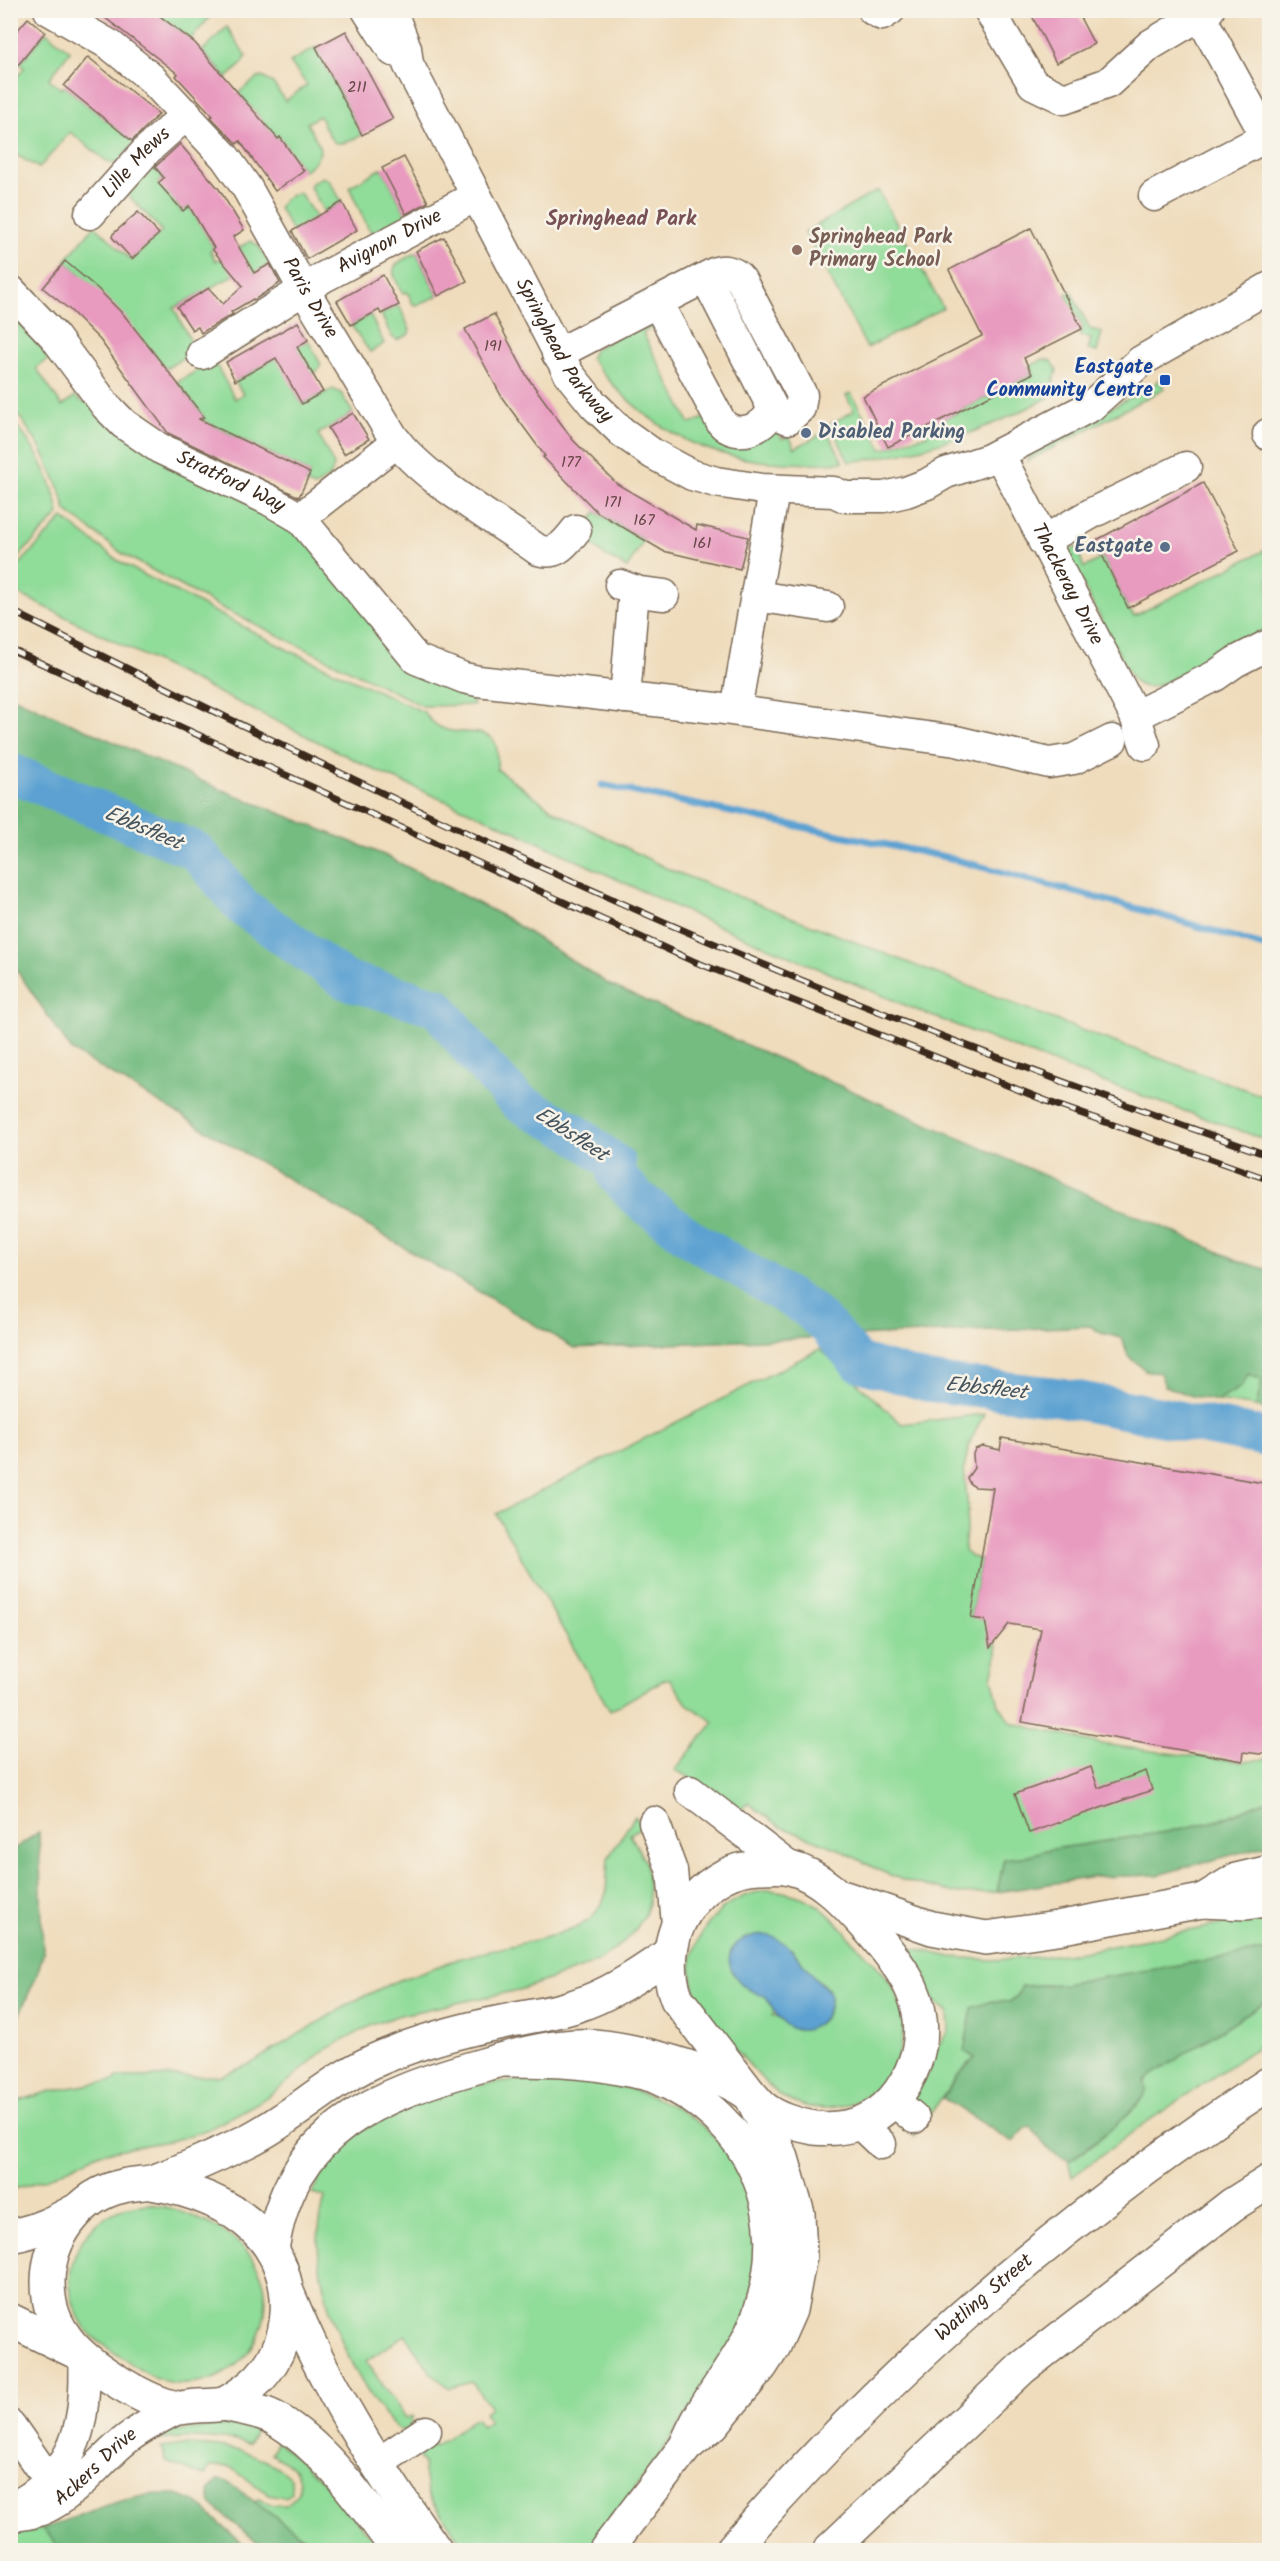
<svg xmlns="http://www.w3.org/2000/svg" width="1280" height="2561" font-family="Kalam,sans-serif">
	<rect width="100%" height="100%" fill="#f7f3e8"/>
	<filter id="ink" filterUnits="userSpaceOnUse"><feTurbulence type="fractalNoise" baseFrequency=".0167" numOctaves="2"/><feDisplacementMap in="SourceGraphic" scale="12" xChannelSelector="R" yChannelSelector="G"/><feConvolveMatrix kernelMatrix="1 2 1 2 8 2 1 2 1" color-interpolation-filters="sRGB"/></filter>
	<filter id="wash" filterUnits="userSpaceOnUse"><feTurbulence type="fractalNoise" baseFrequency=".008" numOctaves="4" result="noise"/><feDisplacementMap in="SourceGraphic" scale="24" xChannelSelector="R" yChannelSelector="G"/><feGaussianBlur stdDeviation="1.35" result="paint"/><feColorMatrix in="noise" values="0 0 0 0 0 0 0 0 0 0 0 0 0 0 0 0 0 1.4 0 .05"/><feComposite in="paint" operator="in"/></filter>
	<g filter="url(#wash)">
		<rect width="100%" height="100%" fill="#efdcbc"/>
		<!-- green -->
		<g fill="#90dc99" stroke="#66835c" stroke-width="1.5" fill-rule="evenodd">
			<path d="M 165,11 L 215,11 L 191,39 L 161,17 Z"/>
			<path d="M 227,27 L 246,56 L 243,63 L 227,78 L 202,51 Z"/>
			<path d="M 46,32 L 70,51 L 49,79 L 61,89 L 64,86 L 135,143 L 117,163 L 109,163 L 70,132 L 39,168 L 11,152 L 11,84 L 24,68 L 20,63 Z"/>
			<path d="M 316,47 L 362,135 C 331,151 334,144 319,116 L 307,123 C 320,148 329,151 304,171 L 280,138 L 278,139 L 238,93 L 256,79 L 262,77 L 273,83 L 285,101 L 307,85 L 290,62 Z"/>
			<path d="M 150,162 L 164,178 L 158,183 L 183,200 L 176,205 L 182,212 L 188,207 L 193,212 L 214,248 L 210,251 L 216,261 L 250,241 L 258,245 L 270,264 L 243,280 L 238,273 L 174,308 L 195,350 L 166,369 C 133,327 107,296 65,261 L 95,225 L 131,260 L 162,231 L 127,194 Z"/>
			<path d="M 382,168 L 407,216 L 373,232 L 368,228 L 349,187 Z"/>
			<path d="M 322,177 L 329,180 L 342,202 L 324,212 L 310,187 L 312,183 Z"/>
			<path d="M 878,190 L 943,308 L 867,348 L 805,232 Z"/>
			<path d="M 300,193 L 316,218 L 292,231 L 279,208 C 281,200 292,193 300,193 Z"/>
			<path d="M 416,253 L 438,296 L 417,305 L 413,304 L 407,292 L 403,294 C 389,268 389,266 416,253 Z"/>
			<path d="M 1071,291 L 1090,329 L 1102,332 L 1097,352 L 1088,350 L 1091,339 L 1080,336 L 1083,327 L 1066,294 Z"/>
			<path d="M 399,305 L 410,330 L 408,335 L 397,340 L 392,337 L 381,314 Z"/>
			<path d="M 10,313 L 45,352 L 49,351 L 59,356 L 56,367 L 50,358 L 36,368 L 62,406 L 76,396 L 80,401 L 93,404 L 287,522 L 463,686 L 474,705 L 423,706 L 216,605 L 123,554 L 66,511 L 60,489 L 40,447 L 22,420 L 11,409 Z"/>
			<path d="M 370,315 L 384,343 L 381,346 L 370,352 L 351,325 Z"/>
			<path d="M 644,320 L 658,324 L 643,333 L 690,424 L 706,417 L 775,428 L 782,439 L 789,436 L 795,448 L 827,431 L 843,462 C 732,470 660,448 590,358 L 595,349 Z"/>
			<path d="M 308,340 L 321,365 L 317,371 L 292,386 L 302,404 L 333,389 L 341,393 L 353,413 L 318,434 L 334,465 L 331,475 L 315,487 L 305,483 L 310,473 L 202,420 L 204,417 L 177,382 L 214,361 L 235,399 L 243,394 L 235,381 Z"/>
			<path d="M 1043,359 L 1052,361 L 1057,370 L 1048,398 C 984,431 921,454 849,462 L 830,424 L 854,411 L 846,395 L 851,393 L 882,449 C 892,448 898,443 907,440 C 914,438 919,438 927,435 L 925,429 L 1032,374 L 1029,367 Z"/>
			<path d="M 1159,379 L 1164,389 L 1027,461 L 1033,449 L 1154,385 Z"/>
			<path d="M 11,420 C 34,443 54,482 59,514 L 11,565 Z"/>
			<path d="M 596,512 L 644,540 L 627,568 L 605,556 L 587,540 L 586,529 Z"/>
			<path d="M 63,518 L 117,560 L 133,569 L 288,650 L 424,712 C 446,746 478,722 494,741 C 499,747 497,762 497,769 L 556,812 L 668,869 L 1089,1033 L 1269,1098 L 1269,1141 L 1103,1082 L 919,1011 L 704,920 L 499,824 L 381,773 L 11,590 L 11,569 L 19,565 Z"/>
			<path d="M 1077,547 L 1084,568 L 1103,557 L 1128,608 L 1134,616 L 1269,548 L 1269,627 L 1168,681 C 1154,687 1142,692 1132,678 L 1066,552 Z"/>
			<path d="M 820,1349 L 902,1424 L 984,1414 L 970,1442 L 964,1468 L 968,1509 L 964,1551 L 971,1557 L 981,1559 L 971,1617 L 995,1622 L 993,1637 L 997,1648 L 997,1656 L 992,1678 L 999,1705 L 1012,1723 L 1101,1744 L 1152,1751 L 1243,1762 L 1269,1758 L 1269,1799 L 1220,1820 L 1166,1832 L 1047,1850 L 1022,1857 L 1004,1859 L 997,1892 L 960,1894 L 905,1881 L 878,1870 L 839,1849 L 781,1827 L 748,1803 L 739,1812 L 702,1784 L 675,1770 L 714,1722 L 687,1704 L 670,1679 L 665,1679 L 610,1711 L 496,1514 Z"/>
			<path d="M 1248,1374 L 1263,1380 L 1256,1407 L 1218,1401 L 1242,1386 Z"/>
			<path d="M 635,1816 L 642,1826 L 630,1834 L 646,1863 L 649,1903 L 645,1915 L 632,1935 L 602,1959 L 580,1969 L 519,1990 L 400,2015 L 374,2024 L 323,2051 L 284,2085 L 259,2102 L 209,2129 L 175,2140 L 100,2153 L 46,2179 L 11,2190 L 11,2103 L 51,2091 L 115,2080 L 117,2077 L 221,2076 L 250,2064 L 352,2002 L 394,1982 L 461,1958 L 555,1935 L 578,1926 L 590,1920 L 602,1904 L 606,1893 L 608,1858 Z"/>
			<path d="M 770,1890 C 813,1895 825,1909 852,1940 C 869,1958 891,1977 899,2001 C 922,2074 845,2136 779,2095 C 763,2082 751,2066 737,2051 C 703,2013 669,1972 710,1922 C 726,1902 745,1893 770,1890 ZM 760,1934 L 792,1949 L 812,1975 L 829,1990 C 838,2022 799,2045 776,2015 L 772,2016 L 774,2011 L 770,2003 L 737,1945 L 747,1938 Z"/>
			<path d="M 1269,1915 L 1269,1950 L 1064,1984 L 1022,1986 L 1017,1996 L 1009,2002 L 993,2001 L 972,2008 L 965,2050 L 975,2058 L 958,2075 L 913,2138 L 921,2107 L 912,2101 L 929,2071 L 936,2048 L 949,2031 L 948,2011 L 934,2002 L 927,1980 L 908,1947 L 951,1957 L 993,1960 L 1039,1957 L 1082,1952 Z"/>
			<path d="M 1269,1999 L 1269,2039 L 1144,2124 L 1072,2177 L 1068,2160 C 1082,2156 1137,2109 1144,2096 C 1147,2091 1145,2087 1145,2082 L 1154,2074 Z"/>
			<path d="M 560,2078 C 666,2083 759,2135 756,2253 C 755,2277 752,2302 743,2324 C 735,2342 722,2359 712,2375 C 675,2437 632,2493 589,2550 L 466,2550 L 427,2493 L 423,2464 L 417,2454 L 433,2443 L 435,2446 L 476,2418 L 482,2426 L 490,2420 L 484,2412 L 490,2407 L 472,2382 L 450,2388 L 434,2376 L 405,2335 L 366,2361 L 406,2418 L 413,2416 L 408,2430 L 399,2430 C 355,2388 319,2303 318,2242 C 318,2226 322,2212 325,2196 L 312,2193 C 320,2177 327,2162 338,2150 C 348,2139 359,2132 371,2125 C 431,2087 491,2081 560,2078 Z"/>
			<path d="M 149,2204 C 181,2208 233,2230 252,2258 C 288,2310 249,2382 187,2384 C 164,2386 147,2375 129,2362 C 114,2352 97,2343 86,2329 C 47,2275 84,2206 149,2204 Z"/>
			<path d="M 218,2426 L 231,2426 L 256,2430 L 249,2444 C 212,2434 178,2437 140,2442 L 163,2432 Z"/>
			<path d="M 277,2441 L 330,2488 L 381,2550 L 320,2550 L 255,2502 L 258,2499 L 273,2505 L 286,2505 L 299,2493 C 302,2469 289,2464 271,2453 Z"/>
			<path d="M 182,2445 C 223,2445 260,2450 291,2479 L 292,2492 L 286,2497 L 268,2494 L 230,2467 L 210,2467 L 204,2476 L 166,2462 L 161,2448 Z"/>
			<path d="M 42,2529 L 61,2550 L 11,2550 L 10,2535 Z"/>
		</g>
		<!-- forest -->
		<g fill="#74bc81" stroke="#587350" stroke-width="1.5">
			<path d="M 10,696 L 220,789 L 384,855 L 501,915 L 610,985 L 1242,1262 L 1269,1270 L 1269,1410 L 1256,1407 L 1262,1380 L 1248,1374 L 1242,1386 L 1218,1401 L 1192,1396 L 1165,1386 L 1160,1373 L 1145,1370 L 1128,1356 L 1122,1338 L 1101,1333 L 1090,1326 L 574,1348 L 72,1051 L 11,962 Z"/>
			<path d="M 1269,1799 L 1269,1845 L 1157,1875 L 1095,1877 L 997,1892 L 1004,1859 L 1022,1857 L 1047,1850 L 1166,1832 L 1220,1820 Z"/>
			<path d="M 39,1832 L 43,1954 L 37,1975 L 11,2033 L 11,1851 Z"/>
			<path d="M 1269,1950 L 1269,1999 L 1154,2074 L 1145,2082 L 1146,2091 L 1143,2098 L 1116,2125 L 1071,2160 C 1049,2158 1042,2140 1030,2126 L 1024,2129 L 1014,2141 L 1011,2141 L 943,2098 L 958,2075 L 975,2058 L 964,2051 L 972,2008 L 993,2001 L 1010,2002 L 1017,1996 L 1022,1986 L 1064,1984 Z"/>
			<path d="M 218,2479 L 225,2480 L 320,2550 L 266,2550 L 211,2504 L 209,2491 Z"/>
			<path d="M 157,2494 L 177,2494 L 195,2501 L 249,2550 L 61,2550 L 42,2529 C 80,2516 117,2498 157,2494 Z"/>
		</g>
		<!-- water -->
		<path fill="#5ba1d1" stroke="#4b6678" stroke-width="1.5" d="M 756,1935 C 784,1932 796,1957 812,1974 C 817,1981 823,1985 829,1991 C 835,2011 814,2038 791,2028 C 777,2022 774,2007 765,1996 C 729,1987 711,1945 756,1935 Z"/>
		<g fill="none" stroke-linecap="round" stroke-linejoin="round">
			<!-- stream -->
			<path stroke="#5ba1d1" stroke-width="7" d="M 602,785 L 945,857 L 1157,914 L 1270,948"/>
			<!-- river -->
			<path stroke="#5ba1d1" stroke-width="39" d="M 10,772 L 196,851 L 243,907 L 345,980 L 437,1007 L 477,1058 L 518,1102 L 572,1131 L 616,1164 L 616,1175 L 636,1197 L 693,1240 L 807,1308 L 829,1328 L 858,1362 L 927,1382 L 1060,1397 L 1270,1438"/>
		</g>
		<g id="blocks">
			<!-- building -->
			<g fill="#e89abf">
				<path d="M 95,10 L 152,10 L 195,43 L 278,139 L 280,137 L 304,171 L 275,191 L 240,141 L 237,144 L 211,117 L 213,116 L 176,76 L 178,74 Z"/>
				<path d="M 1029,10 L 1076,10 L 1094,44 L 1056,63 Z"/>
				<path d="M 28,18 L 45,32 L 10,75 L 10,39 Z"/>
				<path d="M 346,31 L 393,119 L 362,135 L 316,47 Z"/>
				<path d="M 88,57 L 159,114 L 132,141 L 64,86 Z"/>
				<path d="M 180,144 L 219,189 L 244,230 L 233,237 L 254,273 L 270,264 L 280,283 L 254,300 L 253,299 L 231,312 L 233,314 L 201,333 L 198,327 L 192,330 L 177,307 L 209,288 L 223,304 L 243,286 L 212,249 L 214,248 L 189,206 L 183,211 L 158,183 L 164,178 L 155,167 Z"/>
				<path d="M 404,157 L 428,202 L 406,214 L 382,168 Z"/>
				<path d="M 342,202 L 357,230 L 307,259 L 292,231 Z"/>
				<path d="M 138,212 L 159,234 L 132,259 L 112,237 L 113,234 Z"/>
				<path d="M 1031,228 L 1082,329 L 1024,358 L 1032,374 L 888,447 L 863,396 L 982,336 L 949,270 Z"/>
				<path d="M 444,237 L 467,281 L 438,296 L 416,251 Z"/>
				<path d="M 65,261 L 98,289 L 124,315 L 204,417 L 199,419 L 310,473 L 299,497 L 168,433 L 100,340 L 70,310 L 43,288 Z"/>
				<path d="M 383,275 L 399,305 L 381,314 L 379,310 L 351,325 L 337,301 Z"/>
				<path d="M 494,314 L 528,378 L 573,440 L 617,484 L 696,530 L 697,525 L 748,537 L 740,569 L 663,551 L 597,512 L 543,457 L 545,456 L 503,399 L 465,329 Z"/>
				<path d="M 298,322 L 308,340 L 297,347 L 323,392 L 302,404 L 276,358 L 235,381 L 226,362 Z"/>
				<path d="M 353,413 L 369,439 L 344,454 L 328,428 Z"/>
				<path d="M 1203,483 L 1239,551 L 1128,608 L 1103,557 L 1091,543 Z"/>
				<path d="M 1002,1438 L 1269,1484 L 1269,1746 L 1265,1752 L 1260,1754 L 1244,1752 L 1243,1761 L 1022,1722 L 1041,1629 L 1009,1624 L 990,1648 L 985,1620 L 971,1618 L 993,1488 L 975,1487 L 970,1484 L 967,1478 L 974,1468 L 973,1454 L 975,1449 L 983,1446 L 1000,1450 Z"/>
				<path d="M 1091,1767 L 1098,1788 L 1146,1771 L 1152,1790 L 1029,1833 L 1015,1794 Z"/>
			</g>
		</g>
	</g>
	<g filter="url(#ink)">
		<use href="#blocks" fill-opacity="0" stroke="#7a6855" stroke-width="1.5"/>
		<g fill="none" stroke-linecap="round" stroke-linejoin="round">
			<!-- minor casing -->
			<g stroke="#7a6855" stroke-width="33">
				<g id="minor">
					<path id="s1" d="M 49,10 L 110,45 L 151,78 L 225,157 L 247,188 L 304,290 L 393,437 C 422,478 496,520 538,550 C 557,556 565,543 576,530"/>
					<path d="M 367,10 L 393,51"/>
					<path id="s2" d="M 391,10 L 406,48 L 408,64 L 569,374 L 594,405 L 622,432 L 653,454 L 692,475 L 716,482 L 762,489 L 834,492 L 845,497 L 884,497 L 906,492 L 927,484 L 946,473 L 989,459 L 1091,406 L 1141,361 L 1270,287"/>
					<path d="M 873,10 L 882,15 L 890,10"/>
					<path d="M 989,10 L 1033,84 L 1064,99 L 1108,83 L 1150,45 L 1209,10"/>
					<path d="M 1201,17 L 1270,144"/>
					<path d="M 1154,196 L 1266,137"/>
					<path id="s3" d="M 90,214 L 148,149 L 187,114"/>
					<path id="s4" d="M 10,290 L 54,336 L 106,406 L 124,424 L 159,448 L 269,500 L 300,518 L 416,659 L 464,678 L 478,681 L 716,708 L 956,741 L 1049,763 L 1074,759 L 1112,740"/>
					<path d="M 657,302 L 721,422 C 736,441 769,428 772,407 L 706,278"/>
					<path id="s5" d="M 202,354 L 322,278 L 476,196"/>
					<path d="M 557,354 L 716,272 C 726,269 735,272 741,280 L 802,395 L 800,408 L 788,419 L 771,411"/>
					<path d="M 1268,434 L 1270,436"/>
					<path id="s6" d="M 999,454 L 1135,716 L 1215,676 L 1235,662 L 1270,644"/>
					<path d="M 300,518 L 397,442"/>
					<path d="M 1043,541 L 1094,512 L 1186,467"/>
					<path d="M 620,585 L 639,592 L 664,595"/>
					<path d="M 756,596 L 828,607"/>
					<path d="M 625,698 L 634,590"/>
					<path d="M 736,710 L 774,491"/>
					<path d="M 1135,716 L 1145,745"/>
					<path d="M 690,1791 L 789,1867"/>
					<path d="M 654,1822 L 672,1871 L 677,1924"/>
					<path d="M 893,2100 L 914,2118"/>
					<path d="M 860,2124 L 881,2144"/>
					<path d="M 10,2425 L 38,2465 L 52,2480"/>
					<path d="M 377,2464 L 426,2431"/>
					<path d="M 22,2502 C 78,2469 87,2418 84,2357"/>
					<path id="s7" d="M 10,2515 C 59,2519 90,2469 123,2442 C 140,2428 160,2418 179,2408"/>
				</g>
			</g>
			<!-- major casing -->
			<g stroke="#7a6855" stroke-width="36">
				<g id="major">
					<path d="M 845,1898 L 932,1928 L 986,1938 L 1057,1928 L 1202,1901 L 1236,1880 L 1270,1872"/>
					<path d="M 151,2183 C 189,2189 227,2202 256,2230 C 300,2272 297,2348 251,2386 C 243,2392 233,2400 224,2404 C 216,2406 206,2405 198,2406 C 192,2406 184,2408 178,2408 C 147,2403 93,2369 72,2346 C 55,2326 48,2308 48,2281 C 49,2238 79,2195 123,2186 C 133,2183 144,2184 155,2181 C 185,2170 215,2156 245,2142 C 293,2119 331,2078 383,2057 C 421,2041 462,2030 502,2022 C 525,2017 549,2014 572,2007 C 608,1996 639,1975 669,1954"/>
					<path d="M 10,2236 C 35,2232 55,2222 77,2210"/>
					<path d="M 272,2250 C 290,2128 377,2095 483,2065 C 518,2055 557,2044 594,2046 C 631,2049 668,2060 703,2072 C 718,2077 736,2085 749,2094 C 754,2097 757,2103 762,2107 C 775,2118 797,2125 814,2128 C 844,2131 873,2123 893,2100 C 903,2089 910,2076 915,2062 C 934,2008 903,1967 869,1929 C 847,1905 823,1876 790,1868 C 781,1865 769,1867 759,1867 C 732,1868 712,1880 694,1900 C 670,1927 664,1966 677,1999 L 750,2094"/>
					<path d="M 10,2320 L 72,2350"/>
				</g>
			</g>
			<!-- highway casing -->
			<g stroke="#7a6855" stroke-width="36">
				<g id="highway">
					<path d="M 1202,1901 L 1246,1903 L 1270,1899"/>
					<path d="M 500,2060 C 542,2060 582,2060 623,2069 C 633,2071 644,2072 654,2076 C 753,2118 795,2213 759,2315 C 742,2363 704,2399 686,2446"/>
					<path d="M 288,2294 C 325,2386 379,2470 435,2550"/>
					<path d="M 223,2404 C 240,2408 261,2410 276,2419 C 327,2449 363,2504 398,2550"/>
					<path d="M 606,2550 L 686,2446 L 713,2424 L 761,2366 L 774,2346 L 790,2310 L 800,2256 L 798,2214 L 782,2158 L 750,2094"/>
					<path id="s8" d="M 732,2550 C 887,2370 1070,2213 1270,2083"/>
					<path d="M 830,2550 L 1022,2368 L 1232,2205 L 1270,2181"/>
				</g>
			</g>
			<!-- minor -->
			<use href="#minor" stroke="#fff" stroke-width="30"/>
			<!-- major -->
			<use href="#major" stroke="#fff" stroke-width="33"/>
			<!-- highway -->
			<use href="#highway" stroke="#fff" stroke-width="33"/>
			<!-- rail casing -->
			<g stroke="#3b2a1e" stroke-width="7">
				<g id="rail">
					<path d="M 10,610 C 257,734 505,856 760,963 C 927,1033 1098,1096 1270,1156"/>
					<path d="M 10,649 L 693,961 L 1057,1105 L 1270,1180"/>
				</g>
			</g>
			<!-- rail -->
			<use href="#rail" stroke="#f7f3e8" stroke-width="4.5" stroke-dasharray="14" stroke-linecap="butt"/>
		</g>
	</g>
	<!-- markers -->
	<circle fill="#8d6e63" stroke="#f7f3e8" stroke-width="2" cx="797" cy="250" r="6"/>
	<rect fill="#1a4fb4" stroke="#f7f3e8" stroke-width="2" x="1159" y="374" width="12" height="12" rx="3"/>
	<g fill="#5c6f8a" stroke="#f7f3e8" stroke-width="2">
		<circle cx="806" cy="433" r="6"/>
		<circle cx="1165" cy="547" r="6"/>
	</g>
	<g text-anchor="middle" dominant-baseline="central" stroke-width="5" stroke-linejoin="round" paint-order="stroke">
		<!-- number labels -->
		<g font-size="16" fill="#664646">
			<text x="357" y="87">211</text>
			<text x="493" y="346">191</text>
			<text x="571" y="462">177</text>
			<text x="613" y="502">171</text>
			<text x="644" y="520">167</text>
			<text x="702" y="543">161</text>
		</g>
		<!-- street labels -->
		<g font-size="20" fill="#3b2a1e" stroke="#f7f3e8">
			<text stroke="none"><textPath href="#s3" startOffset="69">Lille Mews</textPath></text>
			<text stroke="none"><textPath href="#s5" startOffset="219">Avignon Drive</textPath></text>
			<text stroke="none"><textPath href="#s1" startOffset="396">Paris Drive</textPath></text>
			<text stroke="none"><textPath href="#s2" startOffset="384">Springhead Parkway</textPath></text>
			<text stroke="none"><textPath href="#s4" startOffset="298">Stratford Way</textPath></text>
			<text stroke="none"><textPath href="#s6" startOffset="147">Thackeray Drive</textPath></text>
			<text stroke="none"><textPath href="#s8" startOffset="357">Watling Street</textPath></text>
			<text stroke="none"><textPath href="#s7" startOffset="102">Ackers Drive</textPath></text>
		</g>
		<!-- education labels -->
		<g font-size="20" font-weight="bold" fill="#785e54" stroke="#f7f3e8" text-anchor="start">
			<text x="809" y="238">Springhead Park<tspan x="809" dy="23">Primary School</tspan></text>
		</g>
		<!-- transit labels -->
		<g font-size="20" font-weight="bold" fill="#164399" stroke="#f7f3e8" text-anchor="end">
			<text x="1153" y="368">Eastgate<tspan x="1153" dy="23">Community Centre</tspan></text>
		</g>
		<!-- service labels -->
		<g font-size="20" font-weight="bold" fill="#4e5e75" stroke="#f7f3e8" text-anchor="start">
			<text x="818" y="433">Disabled Parking</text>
			<text x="1153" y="547" text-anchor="end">Eastgate</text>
		</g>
		<!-- neighbourhood labels -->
		<g font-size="21" font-weight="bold" fill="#785156" stroke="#f7f3e8">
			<text x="621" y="219">Springhead Park</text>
		</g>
		<!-- water labels -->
		<g font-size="21" font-style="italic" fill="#46545d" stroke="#f7f3e8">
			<text transform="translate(143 829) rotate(23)">Ebbsfleet</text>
			<text transform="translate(571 1135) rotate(33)">Ebbsfleet</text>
			<text transform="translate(986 1389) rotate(6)">Ebbsfleet</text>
		</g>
	</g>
	<!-- margin -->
	<rect width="1280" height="2561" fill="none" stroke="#f7f3e8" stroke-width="36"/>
</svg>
